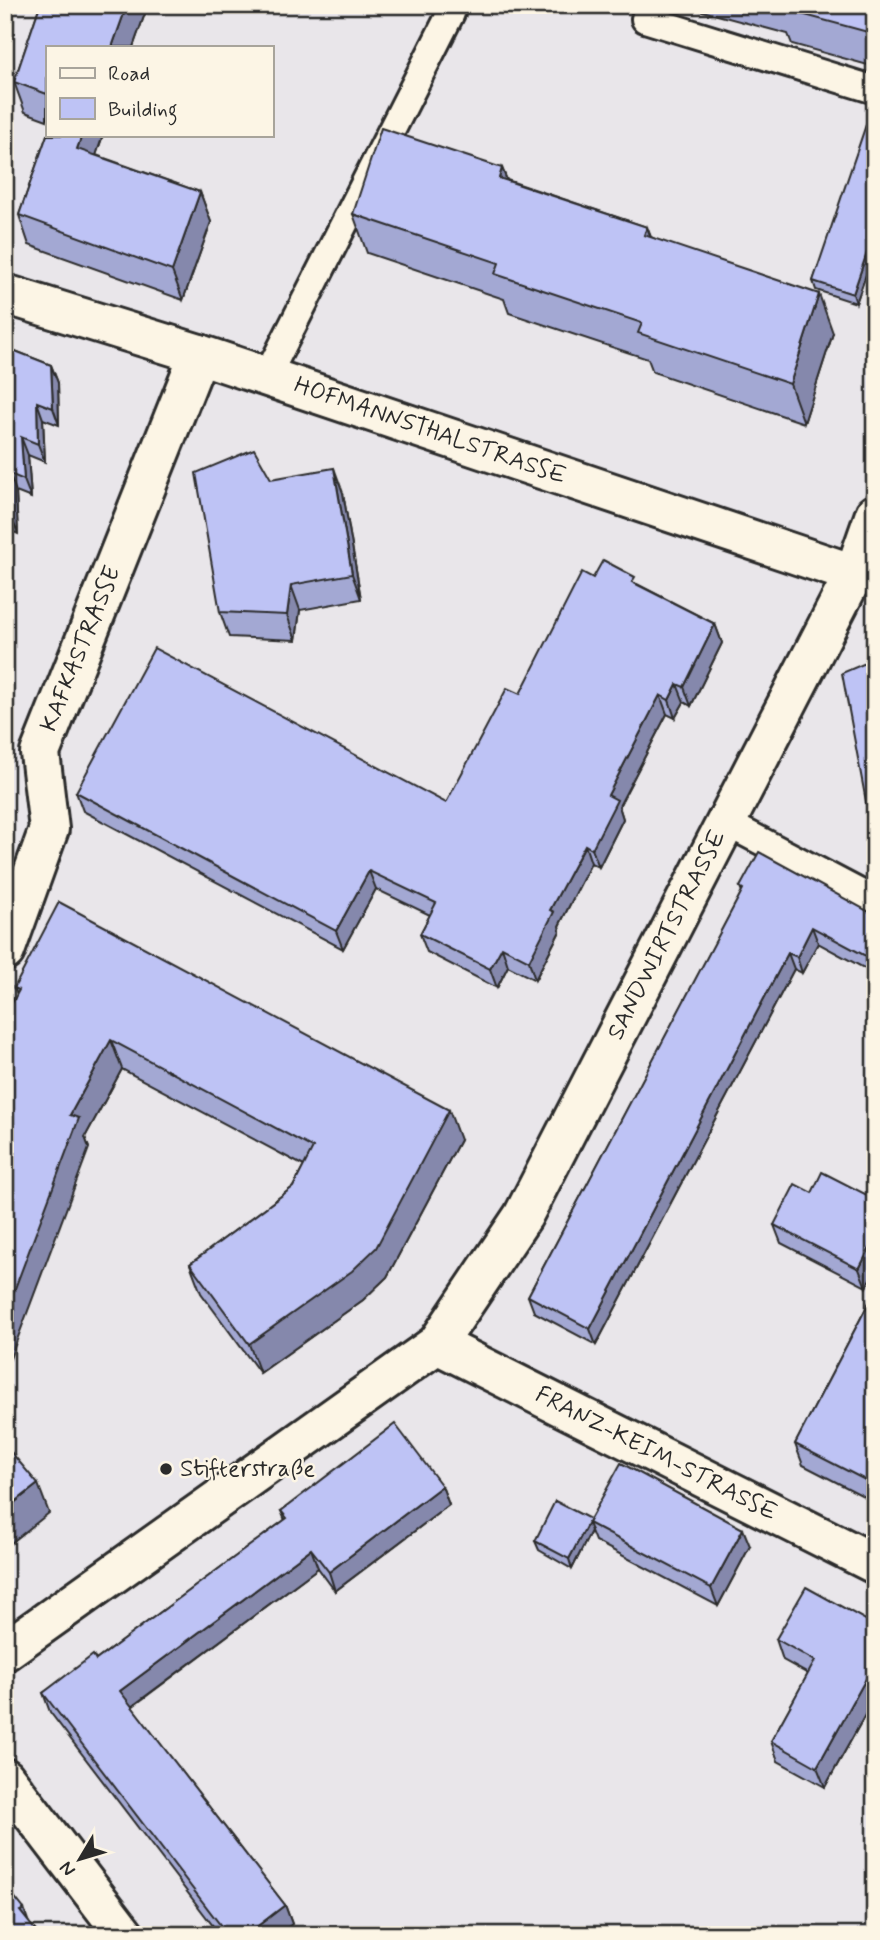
<svg xmlns="http://www.w3.org/2000/svg" width="880" height="1940" font-family="Mynerve,sans-serif">
	<rect width="100%" height="100%" fill="#e9e6ea"/>
	<filter id="ink" filterUnits="userSpaceOnUse"><feTurbulence type="fractalNoise" baseFrequency=".0143" numOctaves="2"/><feDisplacementMap in="SourceGraphic" scale="14" xChannelSelector="R" yChannelSelector="G"/><feConvolveMatrix kernelMatrix="1 2 1 2 8 2 1 2 1" color-interpolation-filters="sRGB"/></filter>
	<g filter="url(#ink)">
		<g fill="none" stroke-linecap="round" stroke-linejoin="round">
			<!-- service casing -->
			<g stroke="#2b2b2b" stroke-width="32">
				<g id="service">
					<path d="M 649,5 L 645,19 L 875,90"/>
					<path d="M 267,376 L 451,13"/>
					<path d="M 725,822 L 875,901"/>
				</g>
			</g>
			<!-- minor casing -->
			<g stroke="#2b2b2b" stroke-width="44">
				<g id="minor">
					<path d="M 5,294 L 199,354 L 854,574"/>
					<path d="M 5,951 L 49,829 L 40,753 L 199,354"/>
					<path d="M 437,1344 L 875,1564"/>
					<path d="M 5,1651 L 437,1344 L 523,1216 L 854,574 L 875,514"/>
					<path d="M 5,1778 L 125,1935"/>
				</g>
			</g>
			<!-- service -->
			<use href="#service" stroke="#fcf5e5" stroke-width="26"/>
			<!-- minor -->
			<use href="#minor" stroke="#fcf5e5" stroke-width="38"/>
		</g>
		<!-- wall -->
		<g fill="#a3a8d3" stroke="#2b2b2b" stroke-width="2">
			<path d="M 40,5 L 148,5 L 133,47 L 47,47 L 47,120 L 25,112 L 14,82 Z"/>
			<path d="M 680,5 L 875,5 L 875,67 L 792,44 L 788,34 Z"/>
			<path d="M 875,117 L 875,249 L 856,303 L 816,290 L 813,281 Z"/>
			<path d="M 47,135 L 103,135 L 96,155 L 200,192 L 211,222 L 183,300 L 29,245 L 19,215 Z"/>
			<path d="M 502,168 L 507,180 L 647,227 L 651,237 L 833,333 L 804,423 L 653,372 L 648,359 L 509,313 L 504,299 L 367,253 L 353,214 Z"/>
			<path d="M 5,347 L 51,365 L 58,383 L 59,425 L 43,419 L 45,462 L 28,455 L 31,498 L 16,492 L 18,534 L 5,528 Z"/>
			<path d="M 271,479 L 343,493 L 361,599 L 300,610 L 296,640 L 229,637 L 220,612 Z"/>
			<path d="M 593,578 L 637,584 L 715,624 L 722,643 L 691,706 L 684,702 L 675,718 L 667,714 L 619,806 L 623,819 L 599,867 L 591,863 L 559,926 L 560,931 L 535,980 L 508,966 L 497,988 L 427,952 L 420,934 L 430,915 L 376,889 L 343,949 L 83,811 L 76,792 L 446,803 L 520,694 Z"/>
			<path d="M 875,659 L 875,832 L 868,812 Z"/>
			<path d="M 740,887 L 875,915 L 875,974 L 818,943 L 802,973 L 794,969 L 596,1345 L 534,1312 L 528,1296 L 742,892 Z"/>
			<path d="M 14,988 L 460,1140 L 387,1277 L 363,1300 L 260,1373 L 201,1293 L 190,1264 L 293,1187 L 304,1166 L 122,1069 L 85,1137 L 89,1148 Z"/>
			<path d="M 875,1199 L 875,1269 L 866,1287 L 781,1243 L 774,1225 Z"/>
			<path d="M 875,1291 L 875,1502 L 803,1465 L 795,1444 Z"/>
			<path d="M 442,1486 L 449,1505 L 335,1591 L 318,1568 L 132,1707 L 285,1905 L 292,1924 L 278,1935 L 220,1935 L 50,1712 L 43,1693 L 96,1660 L 285,1520 L 281,1511 Z"/>
			<path d="M 590,1519 L 750,1546 L 718,1606 L 595,1541 L 591,1531 L 572,1569 L 539,1550 L 535,1541 Z"/>
			<path d="M 875,1625 L 875,1697 L 825,1787 L 778,1761 L 771,1741 L 808,1674 L 783,1660 L 776,1639 Z"/>
		</g>
		<!-- shaded-wall -->
		<g fill="#8588ac" stroke="#2b2b2b" stroke-width="2">
			<path d="M 127,5 L 148,5 L 133,47 L 112,47 Z"/>
			<path d="M 82,135 L 103,135 L 88,179 L 77,149 Z"/>
			<path d="M 502,168 L 517,207 L 499,178 Z"/>
			<path d="M 200,192 L 211,222 L 183,300 L 172,271 Z"/>
			<path d="M 647,227 L 661,266 L 644,235 Z"/>
			<path d="M 875,229 L 875,249 L 856,303 L 853,294 Z"/>
			<path d="M 819,294 L 833,333 L 804,423 L 790,384 Z"/>
			<path d="M 51,365 L 58,383 L 59,425 L 53,408 Z"/>
			<path d="M 37,402 L 43,419 L 45,462 L 38,444 Z"/>
			<path d="M 21,437 L 28,455 L 31,498 L 24,480 Z"/>
			<path d="M 334,468 L 343,493 L 361,599 L 352,574 Z"/>
			<path d="M 10,474 L 16,492 L 18,534 L 11,516 Z"/>
			<path d="M 291,585 L 300,610 L 296,640 L 287,615 Z"/>
			<path d="M 715,624 L 722,643 L 691,706 L 684,687 Z"/>
			<path d="M 677,684 L 684,702 L 675,718 L 669,700 Z"/>
			<path d="M 660,695 L 667,714 L 619,806 L 623,819 L 599,867 L 592,849 L 608,795 Z"/>
			<path d="M 585,845 L 591,863 L 559,926 L 560,931 L 535,980 L 529,961 L 550,910 Z"/>
			<path d="M 369,871 L 376,889 L 343,949 L 336,931 Z"/>
			<path d="M 812,927 L 818,943 L 802,973 L 797,957 Z"/>
			<path d="M 502,947 L 508,966 L 497,988 L 490,969 Z"/>
			<path d="M 788,953 L 794,969 L 596,1345 L 590,1329 Z"/>
			<path d="M 111,1040 L 122,1069 L 85,1137 L 89,1148 L 5,1372 L 5,1315 L 70,1115 Z"/>
			<path d="M 449,1110 L 460,1140 L 387,1277 L 363,1300 L 260,1373 L 249,1344 Z"/>
			<path d="M 875,1238 L 875,1269 L 866,1287 L 859,1269 Z"/>
			<path d="M 38,1484 L 49,1513 L 5,1548 L 5,1510 Z"/>
			<path d="M 442,1486 L 449,1505 L 335,1591 L 329,1572 Z"/>
			<path d="M 590,1519 L 588,1523 L 591,1531 L 572,1569 L 569,1559 Z"/>
			<path d="M 743,1529 L 750,1546 L 718,1606 L 711,1588 Z"/>
			<path d="M 311,1549 L 318,1568 L 127,1710 L 120,1691 Z"/>
			<path d="M 873,1666 L 875,1670 L 875,1697 L 825,1787 L 817,1767 Z"/>
			<path d="M 285,1905 L 292,1924 L 278,1935 L 246,1935 Z"/>
			<path d="M 24,1909 L 30,1926 L 20,1911 Z"/>
		</g>
		<!-- building -->
		<g fill="#bec3f5" stroke="#2b2b2b" stroke-width="2">
			<path d="M 40,5 L 127,5 L 112,47 L 47,47 L 47,94 L 14,82 Z"/>
			<path d="M 779,5 L 875,5 L 875,34 L 779,8 Z"/>
			<path d="M 869,116 L 875,117 L 875,229 L 853,294 L 813,281 Z"/>
			<path d="M 381,128 L 502,168 L 499,178 L 647,227 L 644,235 L 819,294 L 790,384 L 638,333 L 642,323 L 495,274 L 499,263 L 353,214 Z"/>
			<path d="M 47,135 L 82,135 L 77,149 L 200,192 L 172,271 L 19,215 Z"/>
			<path d="M 5,347 L 51,365 L 53,408 L 37,402 L 38,444 L 21,437 L 24,480 L 10,474 L 11,516 L 5,513 Z"/>
			<path d="M 254,449 L 271,479 L 334,468 L 352,574 L 291,585 L 287,615 L 220,612 L 196,473 Z"/>
			<path d="M 603,560 L 635,577 L 632,582 L 715,624 L 684,687 L 677,684 L 669,700 L 660,695 L 608,795 L 617,800 L 592,849 L 585,845 L 550,910 L 554,912 L 529,961 L 502,947 L 490,969 L 420,934 L 436,903 L 369,871 L 336,931 L 76,792 L 154,648 L 446,803 L 507,688 L 520,694 L 582,572 L 593,578 Z"/>
			<path d="M 875,659 L 875,813 L 868,812 L 842,673 Z"/>
			<path d="M 759,852 L 875,915 L 875,961 L 812,927 L 797,957 L 788,953 L 590,1329 L 528,1296 L 743,889 L 740,887 Z"/>
			<path d="M 59,902 L 449,1110 L 376,1248 L 352,1271 L 249,1344 L 190,1264 L 293,1187 L 313,1148 L 111,1040 L 70,1115 L 79,1118 L 5,1315 L 5,1016 L 19,990 L 14,988 Z"/>
			<path d="M 822,1172 L 875,1199 L 875,1238 L 859,1269 L 774,1225 L 795,1184 L 812,1193 Z"/>
			<path d="M 875,1291 L 875,1485 L 795,1444 Z"/>
			<path d="M 395,1424 L 442,1486 L 329,1572 L 311,1549 L 120,1691 L 285,1905 L 246,1935 L 228,1935 L 43,1693 L 93,1655 L 96,1660 L 287,1518 L 281,1511 Z"/>
			<path d="M 5,1445 L 38,1484 L 5,1510 Z"/>
			<path d="M 621,1463 L 743,1529 L 711,1588 L 588,1523 Z"/>
			<path d="M 555,1501 L 590,1519 L 569,1559 L 535,1541 Z"/>
			<path d="M 806,1587 L 875,1625 L 875,1667 L 873,1666 L 817,1767 L 771,1741 L 815,1661 L 776,1639 Z"/>
			<path d="M 5,1885 L 24,1909 L 20,1911 L 39,1935 L 5,1935 Z"/>
		</g>
	</g>
	<!-- markers -->
	<circle fill="#2b2b2b" stroke="#fcf5e5" stroke-width="2.5" cx="166" cy="1469" r="7"/>
	<g text-anchor="middle" dominant-baseline="central" stroke-width="5" stroke-linejoin="round" paint-order="stroke">
		<!-- street labels -->
		<g font-size="24" fill="#2b2b2b" stroke="#fcf5e5">
			<text transform="translate(430 431) rotate(19)">HOFMANNSTHALSTRASSE</text>
			<text transform="translate(81 649) rotate(-68)">KAFKASTRASSE</text>
			<text transform="translate(667 935) rotate(-63)">SANDWIRTSTRASSE</text>
			<text transform="translate(656 1454) rotate(27)">FRANZ-KEIM-STRASSE</text>
		</g>
		<!-- poi labels -->
		<g font-size="24" fill="#2b2b2b" stroke="#fcf5e5" text-anchor="start">
			<text x="180" y="1469">Stifterstraße</text>
		</g>
	</g>
	<!-- margin -->
	<rect width="880" height="1940" fill="none" stroke="#fcf5e5" stroke-width="28"/>
	<rect x="14" y="14" width="852" height="1912" fill="none" stroke="#2b2b2b" stroke-width="2.5" filter="url(#ink)"/>
	<!-- legend -->
	<rect x="46" y="46" width="228" height="91" fill="#fcf5e5" stroke="#a8a49b" stroke-width="2"/>
	<rect x="60" y="68" width="35" height="10" fill="#fcf5e5" stroke="#a8a49b" stroke-width="2"/>
	<text x="108" y="80" font-size="21" fill="#2b2b2b">Road</text>
	<rect x="60" y="98" width="35" height="21" fill="#bec3f5" stroke="#a8a49b" stroke-width="2"/>
	<text x="108" y="116" font-size="21" fill="#2b2b2b">Building</text>
	<!-- north arrow -->
	<g transform="translate(80 1859) rotate(232)" stroke="#fcf5e5" stroke-width="5" paint-order="stroke">
	<path d="M0-5L12 26L0 18L-12 26Z" fill="#2b2b2b"/>
	<text y="-10" font-size="19" font-weight="bold" text-anchor="middle" fill="#2b2b2b">N</text>
	</g>
</svg>
